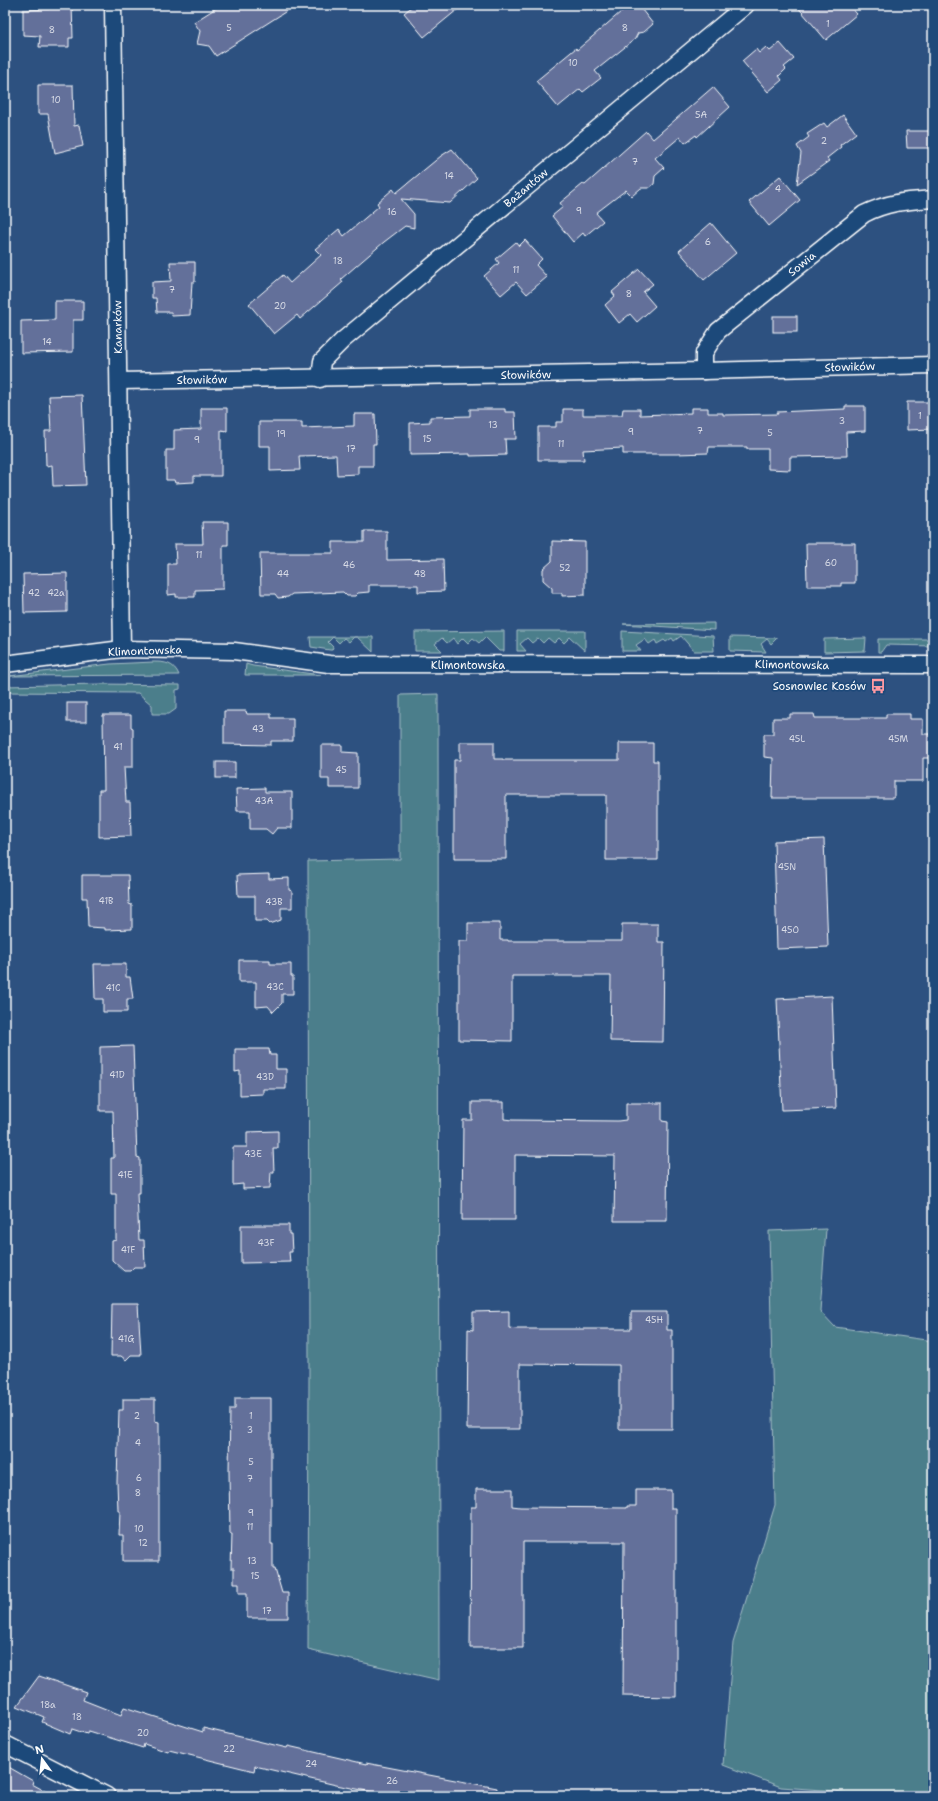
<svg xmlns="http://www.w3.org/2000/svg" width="938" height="1801" font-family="'Shantell Sans',sans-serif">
	<rect width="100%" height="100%" fill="#2d5180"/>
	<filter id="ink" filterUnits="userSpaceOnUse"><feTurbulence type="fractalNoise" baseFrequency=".025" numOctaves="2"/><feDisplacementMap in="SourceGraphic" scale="8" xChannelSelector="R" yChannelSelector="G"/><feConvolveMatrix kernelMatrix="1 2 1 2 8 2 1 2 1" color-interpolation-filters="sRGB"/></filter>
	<g filter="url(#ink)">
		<!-- green -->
		<g fill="#4b7e8b" stroke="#a5bec5">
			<path d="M 714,623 L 714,630 L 623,624 Z"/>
			<path d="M 504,631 L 504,651 L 499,651 L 485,637 L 479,643 L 473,638 L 468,643 L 463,638 L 457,644 L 453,638 L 447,643 L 442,638 L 435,644 L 442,651 L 415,651 L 415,632 Z"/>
			<path d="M 517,631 L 585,631 L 585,651 L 570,637 L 564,643 L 559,638 L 554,643 L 548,638 L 543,643 L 538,638 L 532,643 L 527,638 L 520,644 L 526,651 L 517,651 Z"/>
			<path d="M 622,631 L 713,636 L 714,651 L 694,651 L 681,636 L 674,641 L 672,638 L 666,642 L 664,640 L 657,644 L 655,640 L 649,644 L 645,639 L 636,645 L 641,651 L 622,651 Z"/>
			<path d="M 310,637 L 373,637 L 373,652 L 357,637 L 354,637 L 349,642 L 344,638 L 339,643 L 333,637 L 328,642 L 333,647 L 332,650 L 330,650 L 311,647 Z"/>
			<path d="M 730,637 L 777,638 L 771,644 L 767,639 L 761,644 L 766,652 L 764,652 L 730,651 Z"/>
			<path d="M 866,638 L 865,651 L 824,652 L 824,639 Z"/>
			<path d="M 878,639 L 933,639 L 933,646 L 886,645 L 881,652 L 878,652 Z"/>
			<path d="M 154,662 C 165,662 174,663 179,675 L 9,676 L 110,664 Z"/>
			<path d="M 246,664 L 253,666 L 321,675 L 245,675 Z"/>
			<path d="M 100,684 L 180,685 L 180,689 L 176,690 L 176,709 L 169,714 L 152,714 L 152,705 L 138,693 L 5,692 L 5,686 Z"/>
			<path d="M 438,694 L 439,1680 L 308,1650 L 309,1375 L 308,861 L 400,859 L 400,695 Z"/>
			<path d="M 826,1229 L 820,1311 L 835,1327 L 933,1341 L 933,1796 L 856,1796 L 836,1791 L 781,1787 L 723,1765 L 733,1643 L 775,1505 L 769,1231 Z"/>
		</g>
		<!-- building -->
		<g fill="#636f9a" stroke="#fff">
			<path d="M 49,5 L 72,5 L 73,38 L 69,38 L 69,47 L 39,47 L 40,36 L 23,35 L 23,10 L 49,9 Z"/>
			<path d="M 221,5 L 296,5 L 216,56 L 209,46 L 197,44 L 200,31 L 194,22 Z"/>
			<path d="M 414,5 L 463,5 L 424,37 L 404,13 Z"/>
			<path d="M 629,5 L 638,5 L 653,24 L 644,32 L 638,33 L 635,39 L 595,71 L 601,78 L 583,92 L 580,89 L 558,107 L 536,81 L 576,48 L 577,50 Z"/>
			<path d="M 796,5 L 849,5 L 857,14 L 826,40 Z"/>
			<path d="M 780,43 L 794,59 L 784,67 L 786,69 L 779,76 L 782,80 L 768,92 L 742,61 L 756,49 L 759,53 L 766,47 L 770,51 Z"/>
			<path d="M 38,85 L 73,85 L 74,126 L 79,125 L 83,146 L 55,153 L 48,114 L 38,114 Z"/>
			<path d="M 713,87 L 730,107 L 697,137 L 696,135 L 685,143 L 680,137 L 655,158 L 664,168 L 655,176 L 654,184 L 649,188 L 641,188 L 632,196 L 626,190 L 596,213 L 603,221 L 585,236 L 583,233 L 573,242 L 552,216 L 563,207 L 560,203 L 583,184 L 585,185 L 646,131 L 653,139 Z"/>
			<path d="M 843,115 L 856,133 L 840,145 L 841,147 L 827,158 L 829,161 L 797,184 L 801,153 L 797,146 L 809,137 L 807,134 L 824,123 L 827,127 Z"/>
			<path d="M 906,131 L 933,131 L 933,148 L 907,148 Z"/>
			<path d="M 452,149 L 477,178 L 450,203 L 401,199 L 414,214 L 414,228 L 405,226 L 384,242 L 341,279 L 343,282 L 300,319 L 297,315 L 274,334 L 249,304 L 283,275 L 290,283 L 321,255 L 315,249 L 339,229 L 344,236 L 379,206 L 377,203 L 393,189 L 396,193 L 441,156 Z"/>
			<path d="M 780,176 L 800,200 L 769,226 L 749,202 Z"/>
			<path d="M 711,223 L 736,253 L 704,280 L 679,251 Z"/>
			<path d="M 525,240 L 542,259 L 536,265 L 547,277 L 527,294 L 516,282 L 501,295 L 484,276 L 499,263 L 496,259 L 503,253 L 516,242 L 519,246 Z"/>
			<path d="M 170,262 L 195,262 L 195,282 L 192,282 L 190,315 L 172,316 L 171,312 L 157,312 L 156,298 L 152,298 L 152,282 L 171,281 Z"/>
			<path d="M 639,269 L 653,284 L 643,292 L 655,306 L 637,322 L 630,314 L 619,323 L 605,305 L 615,296 L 612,292 Z"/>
			<path d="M 55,301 L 83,301 L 83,320 L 73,320 L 73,352 L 21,353 L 21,321 L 55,320 Z"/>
			<rect x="773" y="316" width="24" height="16"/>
			<path d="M 82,395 L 86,485 L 53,486 L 52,465 L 46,466 L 45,431 L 51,431 L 49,396 Z"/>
			<path d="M 907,402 L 933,402 L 933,429 L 907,430 Z"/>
			<path d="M 845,406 L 865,406 L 865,431 L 846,432 L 847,456 L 790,457 L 790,470 L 768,469 L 768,449 L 747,449 L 747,447 L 709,447 L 708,453 L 677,454 L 623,454 L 623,448 L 583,450 L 584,460 L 538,460 L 538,427 L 556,427 L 556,422 L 563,422 L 563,409 L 583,409 L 583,415 L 622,415 L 623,409 L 640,409 L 640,415 L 691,413 L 691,408 L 708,408 L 708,413 L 723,413 L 723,415 L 778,414 L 777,412 L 845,409 Z"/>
			<path d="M 201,408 L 227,408 L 227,431 L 221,430 L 221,476 L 194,476 L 194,482 L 175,483 L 174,480 L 166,480 L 166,450 L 174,450 L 174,430 L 201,429 Z"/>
			<path d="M 470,409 L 505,409 L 505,412 L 515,412 L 516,439 L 505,439 L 506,455 L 470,456 L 470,454 L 410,455 L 410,423 L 430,422 L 430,417 L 470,416 Z"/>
			<path d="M 354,414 L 375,414 L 376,444 L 373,444 L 373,466 L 358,466 L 358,474 L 337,475 L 336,455 L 299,456 L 300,470 L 270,471 L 270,446 L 259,446 L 259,422 L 302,422 L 302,428 L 354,426 Z"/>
			<path d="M 202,522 L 228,522 L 228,545 L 223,545 L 223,589 L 195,590 L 195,597 L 176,597 L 176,594 L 168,595 L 168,564 L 176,564 L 175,544 L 203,544 Z"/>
			<path d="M 364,531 L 387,531 L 387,560 L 443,559 L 444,591 L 418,592 L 418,585 L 369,585 L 369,592 L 358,593 L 355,596 L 347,596 L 343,592 L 292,594 L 288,597 L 278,598 L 275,594 L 261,594 L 260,553 L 333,553 L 333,542 L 364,542 Z"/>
			<path d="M 552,541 L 585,542 L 585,595 L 562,596 L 562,593 L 552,593 L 552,588 L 543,580 L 543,569 L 552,561 Z"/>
			<path d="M 806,543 L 855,543 L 855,583 L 841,583 L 841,586 L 807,586 Z"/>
			<path d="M 67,573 L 67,612 L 24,613 L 23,574 Z"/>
			<rect x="67" y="703" width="19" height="19"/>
			<path d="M 224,711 L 246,711 L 247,714 L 271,714 L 271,718 L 293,718 L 293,741 L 271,741 L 271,745 L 224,744 Z"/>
			<path d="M 790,714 L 814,714 L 815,718 L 886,718 L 886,714 L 910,714 L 910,719 L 923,719 L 923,734 L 933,734 L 933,758 L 923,758 L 923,781 L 894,781 L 894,798 L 772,798 L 773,758 L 764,757 L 764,734 L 773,734 L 773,718 L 790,718 Z"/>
			<path d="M 103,715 L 131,715 L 131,727 L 133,728 L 133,767 L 124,767 L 126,802 L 130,802 L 131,836 L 99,837 L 99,790 L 104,790 Z"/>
			<path d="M 460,742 L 494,742 L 494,759 L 503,759 L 503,760 L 619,760 L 619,743 L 653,743 L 653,761 L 658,761 L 658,860 L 606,860 L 606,795 L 506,795 L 506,859 L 454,859 L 454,760 L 460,760 Z"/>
			<path d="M 321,745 L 342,745 L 342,752 L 358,753 L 358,788 L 329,788 L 329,779 L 321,779 Z"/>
			<rect x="216" y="762" width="19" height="16"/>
			<path d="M 265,788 L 265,792 L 292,792 L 292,828 L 277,828 L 272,834 L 266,829 L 250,829 L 250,811 L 237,811 L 236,789 Z"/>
			<path d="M 824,839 L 828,947 L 777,949 L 774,841 Z"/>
			<path d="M 269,874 L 269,879 L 289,878 L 289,890 L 292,891 L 292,908 L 281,908 L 281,920 L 270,924 L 267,921 L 255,921 L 255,896 L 238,896 L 237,875 Z"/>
			<path d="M 82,875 L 128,875 L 129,904 L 132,905 L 132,929 L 105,930 L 105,928 L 88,927 L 87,898 L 82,898 Z"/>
			<path d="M 468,923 L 500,923 L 500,940 L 508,940 L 508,941 L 622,941 L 622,924 L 658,924 L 658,942 L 664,942 L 663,1042 L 610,1041 L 611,976 L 512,976 L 512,1041 L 459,1040 L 459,941 L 468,941 Z"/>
			<path d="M 239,960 L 270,960 L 270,964 L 291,964 L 291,976 L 293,976 L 293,994 L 282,994 L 282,1003 L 273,1012 L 268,1006 L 256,1007 L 256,982 L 239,982 Z"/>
			<path d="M 94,964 L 126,964 L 126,977 L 130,977 L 133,999 L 127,999 L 127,1012 L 103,1012 L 103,999 L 95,999 Z"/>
			<path d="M 832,996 L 836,1108 L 782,1110 L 777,999 Z"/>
			<path d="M 133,1046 L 137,1157 L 140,1158 L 140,1193 L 137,1193 L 139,1240 L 144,1240 L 145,1267 L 134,1267 L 130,1271 L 124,1271 L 112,1260 L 112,1241 L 116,1240 L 116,1194 L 111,1194 L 111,1158 L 114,1158 L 113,1111 L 100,1111 L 100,1047 Z"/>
			<path d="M 235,1049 L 269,1049 L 270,1055 L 276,1055 L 276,1069 L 286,1069 L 286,1089 L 263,1089 L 263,1094 L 240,1095 L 240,1071 L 235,1072 Z"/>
			<path d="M 472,1102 L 504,1102 L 504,1119 L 512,1120 L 618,1121 L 626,1120 L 626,1103 L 662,1103 L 662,1121 L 668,1122 L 667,1221 L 614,1221 L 615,1156 L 515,1155 L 515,1220 L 462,1220 L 463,1120 L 472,1120 Z"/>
			<path d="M 278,1131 L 278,1148 L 273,1148 L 274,1172 L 271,1172 L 270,1188 L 243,1189 L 243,1184 L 233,1185 L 233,1147 L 247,1147 L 247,1132 Z"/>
			<path d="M 241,1225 L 289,1225 L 289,1234 L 291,1234 L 292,1252 L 289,1252 L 290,1262 L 241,1263 Z"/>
			<path d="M 112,1304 L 138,1304 L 141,1355 L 131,1355 L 126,1360 L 121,1356 L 111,1356 Z"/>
			<path d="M 509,1311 L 509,1328 L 517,1329 L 631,1329 L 631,1312 L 667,1312 L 667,1330 L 672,1330 L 672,1429 L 619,1429 L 619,1365 L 520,1364 L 520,1429 L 467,1429 L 468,1329 L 473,1330 L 473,1312 Z"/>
			<path d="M 235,1398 L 271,1398 L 271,1544 L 273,1544 L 273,1569 L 275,1569 L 282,1593 L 288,1593 L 288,1618 L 247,1618 L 247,1593 L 239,1593 L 239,1583 L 234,1583 L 234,1568 L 231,1568 L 232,1534 L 230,1534 L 229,1471 L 230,1409 L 235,1409 Z"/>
			<path d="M 123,1399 L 155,1399 L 155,1421 L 159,1422 L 159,1561 L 123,1561 L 123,1535 L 119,1535 L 120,1511 L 118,1511 L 117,1482 L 119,1410 L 123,1410 Z"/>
			<path d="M 476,1489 L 512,1489 L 512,1506 L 520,1507 L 627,1508 L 627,1506 L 636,1506 L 636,1490 L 671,1490 L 671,1508 L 676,1508 L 676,1697 L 623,1696 L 624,1542 L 523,1542 L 523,1648 L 470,1648 L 471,1507 L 476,1507 Z"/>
			<path d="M 39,1676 L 86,1692 L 83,1700 L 121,1715 L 124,1707 L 203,1732 L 203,1728 L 287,1748 L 288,1746 L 366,1764 L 366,1763 L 497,1788 L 496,1796 L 393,1796 L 336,1785 L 255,1766 L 254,1771 L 169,1750 L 168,1752 L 144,1744 L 143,1748 L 88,1731 L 87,1734 L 72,1729 L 70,1734 L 42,1722 L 44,1717 L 17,1706 Z"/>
			<path d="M 5,1765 L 33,1781 L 32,1784 L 54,1796 L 5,1796 Z"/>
		</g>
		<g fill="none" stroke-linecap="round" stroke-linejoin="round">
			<!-- minor casing -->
			<g stroke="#fff" stroke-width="19">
				<g id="minor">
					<path d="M 113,5 L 122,649"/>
					<path d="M 704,371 L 704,353 L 718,331 L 864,214 C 888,202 907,201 933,199"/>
					<path d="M 320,379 L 322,361 L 343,340 L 746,5"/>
					<path d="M 119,381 L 704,371 L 933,365"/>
					<path d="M 5,664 L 122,649 L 234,651 L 329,664 L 933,665"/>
					<path d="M 5,1744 L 107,1796"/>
				</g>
			</g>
			<!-- minor -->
			<use href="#minor" stroke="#1f4a7a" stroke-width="16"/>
		</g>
	</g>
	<!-- icons -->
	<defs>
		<g id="bus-bare" transform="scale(1.2)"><path d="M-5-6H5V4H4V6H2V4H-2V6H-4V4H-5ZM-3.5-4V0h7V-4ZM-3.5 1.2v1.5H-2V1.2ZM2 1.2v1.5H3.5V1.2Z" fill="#ff9aa2" stroke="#1f4a7a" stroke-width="2.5" paint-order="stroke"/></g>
	</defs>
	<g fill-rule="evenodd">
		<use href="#bus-bare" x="878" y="686"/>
	</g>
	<g text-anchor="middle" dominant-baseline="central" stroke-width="3.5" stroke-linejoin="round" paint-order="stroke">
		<!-- number labels -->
		<g font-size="9" fill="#d8dbe6">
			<text x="828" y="24">1</text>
			<text x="229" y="28">5</text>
			<text x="625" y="28">8</text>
			<text x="52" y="30">8</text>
			<text x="573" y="63">10</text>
			<text x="56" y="100">10</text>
			<text x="701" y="115">5A</text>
			<text x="824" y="141">2</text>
			<text x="635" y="162">7</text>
			<text x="449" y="176">14</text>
			<text x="778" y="189">4</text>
			<text x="579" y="211">9</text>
			<text x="392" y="212">16</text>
			<text x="708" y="242">6</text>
			<text x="338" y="261">18</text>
			<text x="516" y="270">11</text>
			<text x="172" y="290">7</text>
			<text x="629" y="294">8</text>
			<text x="280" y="306">20</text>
			<text x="47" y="342">14</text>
			<text x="920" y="416">1</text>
			<text x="842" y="421">3</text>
			<text x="493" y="425">13</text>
			<text x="700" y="431">7</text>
			<text x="631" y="432">9</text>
			<text x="770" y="433">5</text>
			<text x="281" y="434">19</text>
			<text x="427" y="439">15</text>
			<text x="197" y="440">9</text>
			<text x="561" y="444">11</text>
			<text x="351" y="449">17</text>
			<text x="199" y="555">11</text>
			<text x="831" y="563">60</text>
			<text x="349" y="565">46</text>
			<text x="565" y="568">52</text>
			<text x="283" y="574">44</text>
			<text x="420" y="574">48</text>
			<text x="34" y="593">42</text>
			<text x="56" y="593">42a</text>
			<text x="258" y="729">43</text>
			<text x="797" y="739">45L</text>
			<text x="898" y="739">45M</text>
			<text x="118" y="747">41</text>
			<text x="341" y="770">45</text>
			<text x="264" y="801">43A</text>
			<text x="787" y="867">45N</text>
			<text x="106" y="901">41B</text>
			<text x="274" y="902">43B</text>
			<text x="790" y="930">45O</text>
			<text x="275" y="987">43C</text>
			<text x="113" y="988">41C</text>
			<text x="117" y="1075">41D</text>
			<text x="265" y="1077">43D</text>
			<text x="253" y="1154">43E</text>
			<text x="125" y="1175">41E</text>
			<text x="266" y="1243">43F</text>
			<text x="128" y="1250">41F</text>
			<text x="654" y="1320">45H</text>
			<text x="126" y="1339">41G</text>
			<text x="137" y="1416">2</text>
			<text x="251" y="1416">1</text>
			<text x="250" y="1430">3</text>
			<text x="138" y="1443">4</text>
			<text x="251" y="1462">5</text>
			<text x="139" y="1478">6</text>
			<text x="250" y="1479">7</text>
			<text x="138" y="1493">8</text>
			<text x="251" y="1513">9</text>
			<text x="250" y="1527">11</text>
			<text x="139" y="1529">10</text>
			<text x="143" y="1543">12</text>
			<text x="252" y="1561">13</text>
			<text x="255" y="1576">15</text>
			<text x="267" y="1611">17</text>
			<text x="48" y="1705">18a</text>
			<text x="77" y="1717">18</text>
			<text x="143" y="1733">20</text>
			<text x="229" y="1749">22</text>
			<text x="311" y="1764">24</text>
			<text x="392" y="1781">26</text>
		</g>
		<!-- street labels -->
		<g font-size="11" fill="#fff" stroke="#1f4a7a">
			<text transform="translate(526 188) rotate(-40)">Bażantów</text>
			<text transform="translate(802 264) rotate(-39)">Sowia</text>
			<text transform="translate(118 327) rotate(-91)">Kanarków</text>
			<text transform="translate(850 367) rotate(-2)">Słowików</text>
			<text transform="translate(526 375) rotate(-1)">Słowików</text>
			<text transform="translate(202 380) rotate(-1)">Słowików</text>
			<text transform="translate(145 651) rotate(-2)">Klimontowska</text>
			<text x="468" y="665">Klimontowska</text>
			<text transform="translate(792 665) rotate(1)">Klimontowska</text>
		</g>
		<!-- poi labels -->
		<g font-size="11" fill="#fff" stroke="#1f4a7a" text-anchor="end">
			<text x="866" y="686">Sosnowiec Kosów</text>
		</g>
	</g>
	<!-- margin -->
	<rect width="938" height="1801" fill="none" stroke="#1f4a7a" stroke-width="20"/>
	<rect x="10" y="10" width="918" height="1781" fill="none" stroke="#fff" stroke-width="1.5" filter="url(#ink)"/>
	<!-- north arrow -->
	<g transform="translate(42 1759) rotate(345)" stroke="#1f4a7a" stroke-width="3" paint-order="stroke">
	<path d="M0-3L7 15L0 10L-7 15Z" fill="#ffffff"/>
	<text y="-6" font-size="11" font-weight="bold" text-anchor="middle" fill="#ffffff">N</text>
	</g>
</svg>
